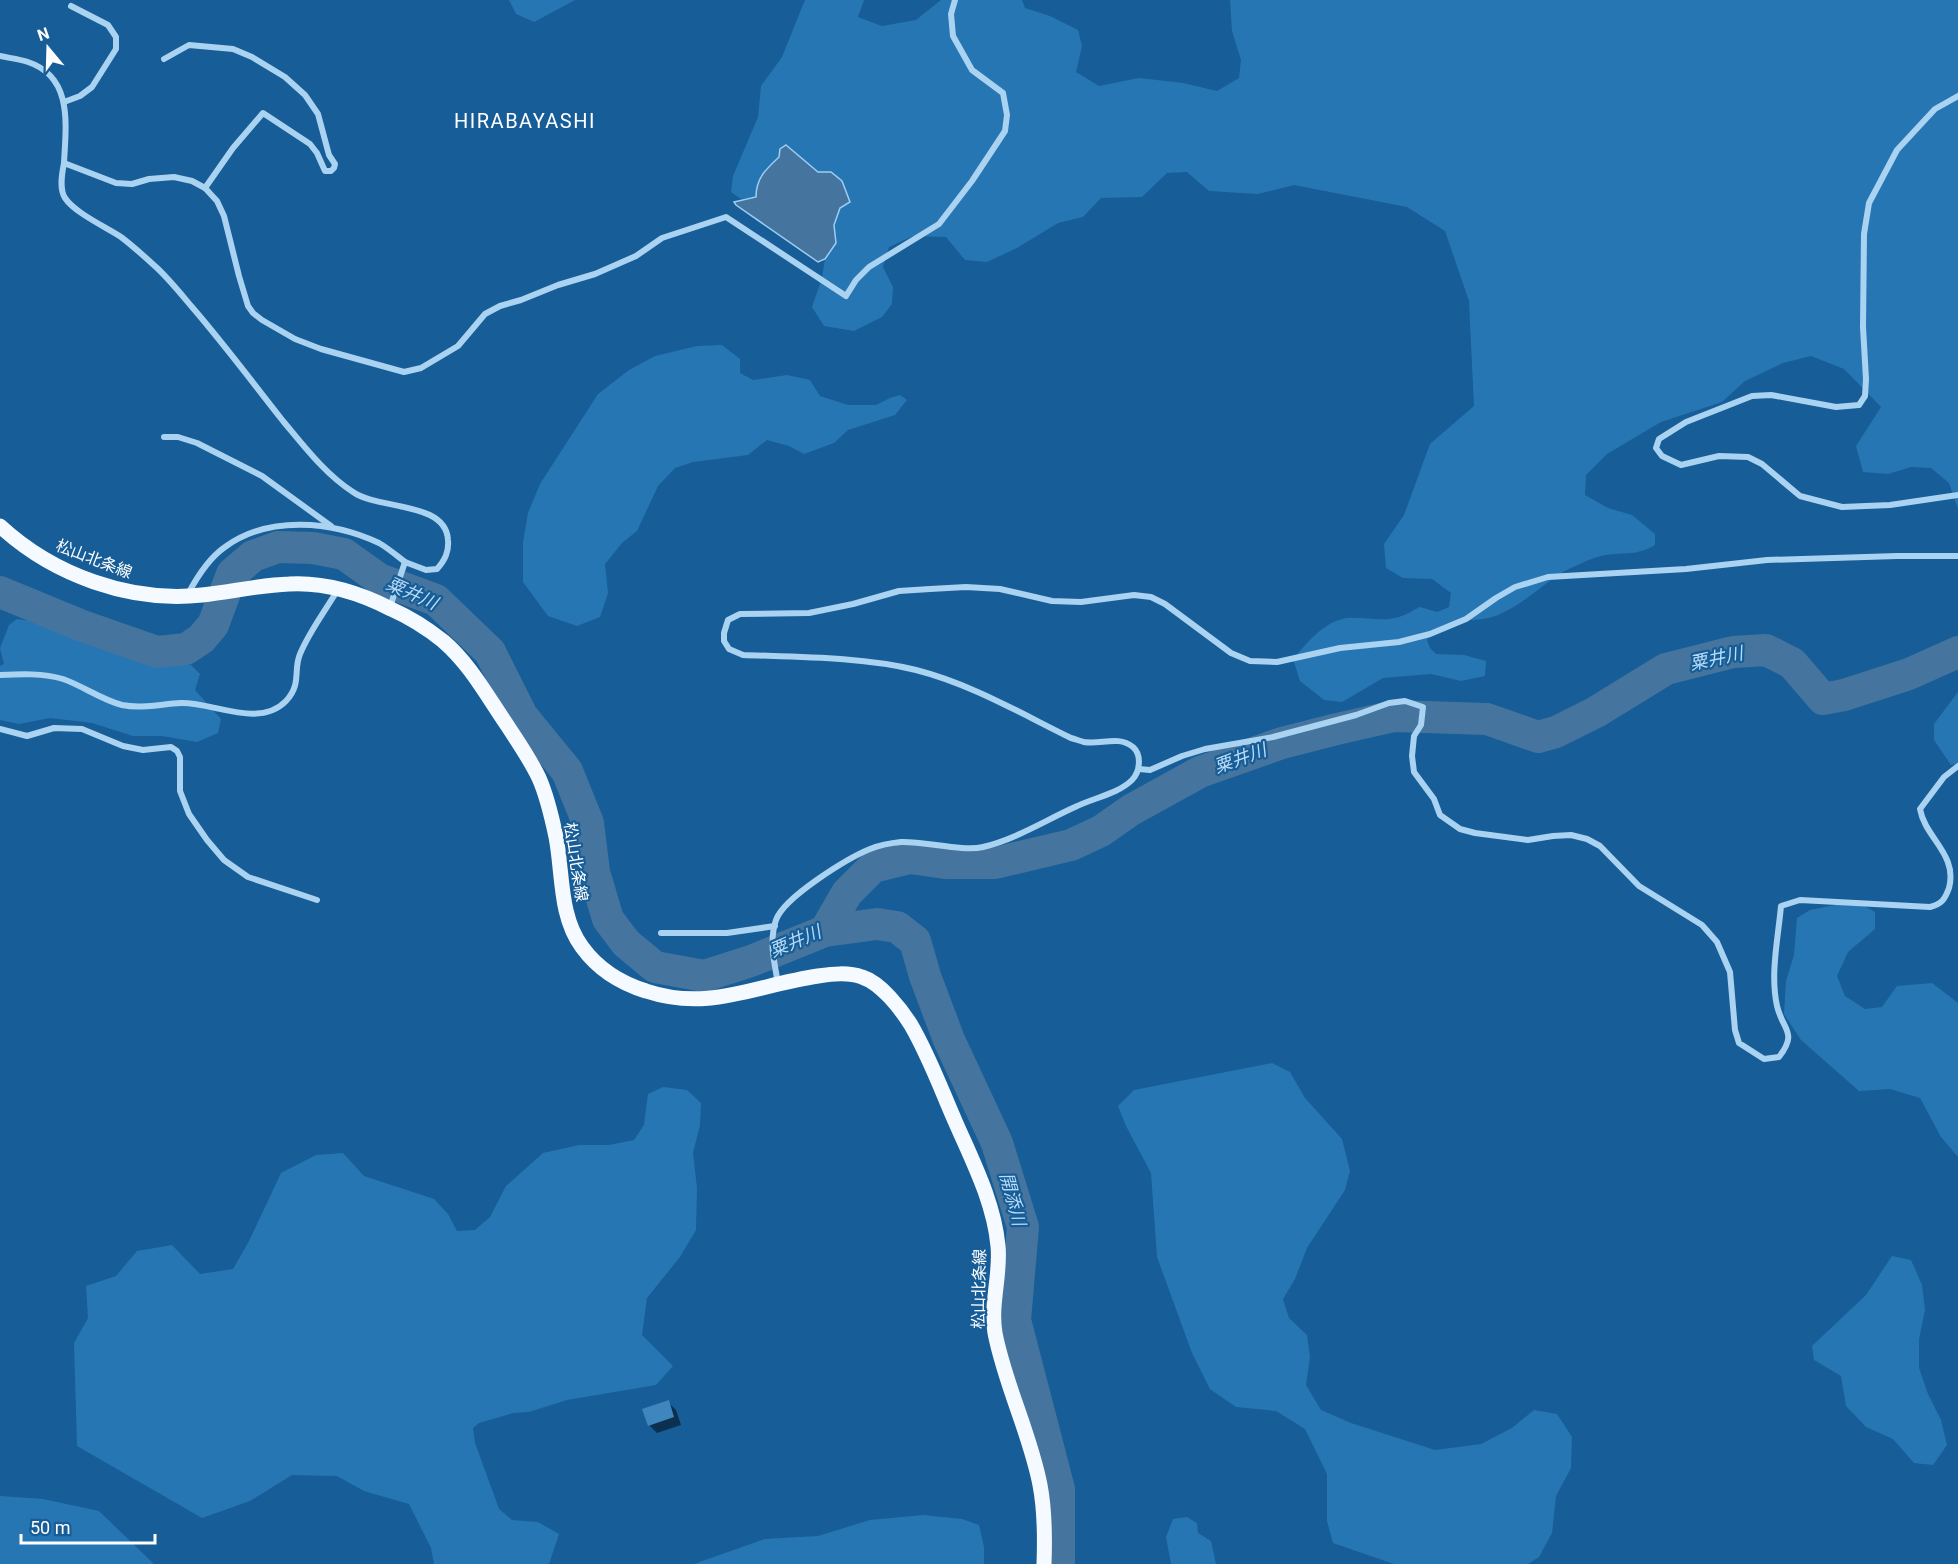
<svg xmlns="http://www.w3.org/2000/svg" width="1958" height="1564" font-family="Roboto,'Noto Sans JP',sans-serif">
	<rect width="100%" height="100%" fill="#175d97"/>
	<!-- green -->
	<g fill="#2776b4">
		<path d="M 509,0 L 575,0 L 534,22 L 516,14 Z"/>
		<path d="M 805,0 L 864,0 L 858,17 L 882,26 L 916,20 L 941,0 L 1022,0 L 1025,8 L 1050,16 L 1078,30 L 1082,46 L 1076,72 L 1099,86 L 1139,78 L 1183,83 L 1217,91 L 1239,78 L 1241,60 L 1232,31 L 1230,0 L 1958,0 L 1958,509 L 1949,483 L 1931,468 L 1911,467 L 1888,474 L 1863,472 L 1856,446 L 1881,407 L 1844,369 L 1811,356 L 1783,363 L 1745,381 L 1722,402 L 1661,422 L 1607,454 L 1586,475 L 1585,495 L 1608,508 L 1632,515 L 1655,534 L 1655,545 C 1636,556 1627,552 1606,555 C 1598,556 1588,560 1580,564 C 1550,575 1528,603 1498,615 C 1471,626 1447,612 1427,640 L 1430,648 L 1436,654 L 1464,655 L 1486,661 L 1485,676 L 1461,681 L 1431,674 L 1383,678 L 1342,702 L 1324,700 L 1300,681 L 1293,659 C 1307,643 1325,620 1348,618 C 1364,617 1383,622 1399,617 C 1406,615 1413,610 1420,607 L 1437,612 L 1449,607 L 1451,593 L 1432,579 L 1403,578 L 1386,568 L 1384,544 L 1404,515 L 1430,444 L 1474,406 L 1469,301 L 1445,231 L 1407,207 L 1294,185 L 1258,194 L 1209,191 L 1187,172 L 1167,173 L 1142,197 L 1101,198 L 1083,217 L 1058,223 L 1017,248 L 987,262 L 965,260 L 946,237 L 913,236 L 889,247 L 883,267 L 893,287 L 892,304 L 882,317 L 854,331 L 824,326 L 812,307 L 822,278 L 825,259 L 836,243 L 834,225 L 840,208 L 850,202 L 842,181 L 831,172 L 819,172 L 807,164 L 779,157 L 766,168 L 756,197 L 741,199 L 731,192 L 733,176 L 758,117 L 761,86 L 782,57 Z"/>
		<path d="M 722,345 L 740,359 L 740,373 L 753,380 L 787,375 L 810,380 L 820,396 L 848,405 L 876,405 L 890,398 L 900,395 L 907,400 L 895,415 L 848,430 L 834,443 L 804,454 L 789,446 L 767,440 L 748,455 L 693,462 L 675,468 L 658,486 L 637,531 L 622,543 L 605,564 L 608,593 L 600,617 L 577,626 L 548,616 L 523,582 L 523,542 L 528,513 L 540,484 L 598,394 L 629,370 L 655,356 L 697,346 Z"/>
		<path d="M 17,619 L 51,624 L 108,650 L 147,660 L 191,665 L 200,674 L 195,690 L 221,719 L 218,733 L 197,742 L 162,736 L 133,736 L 92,723 L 50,718 L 19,724 L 0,720 L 0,666 L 4,664 L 0,648 L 9,625 Z"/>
		<path d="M 1958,692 L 1958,763 L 1951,765 L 1934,740 L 1934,724 Z"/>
		<path d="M 1840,904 L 1862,905 L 1875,912 L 1875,929 L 1848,952 L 1837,976 L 1845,996 L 1865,1009 L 1882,1007 L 1897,986 L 1932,983 L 1958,1003 L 1958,1157 L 1941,1137 L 1920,1098 L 1890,1089 L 1859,1091 L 1801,1040 L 1784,1014 L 1786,981 L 1794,955 L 1797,918 L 1810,910 Z"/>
		<path d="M 1272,1063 L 1290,1072 L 1305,1098 L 1342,1139 L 1350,1171 L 1345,1190 L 1307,1248 L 1295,1279 L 1283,1299 L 1289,1318 L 1307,1335 L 1310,1357 L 1306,1385 L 1321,1410 L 1351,1423 L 1435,1450 L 1481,1444 L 1512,1428 L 1534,1410 L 1557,1414 L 1572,1437 L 1571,1468 L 1556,1496 L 1552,1533 L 1539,1557 L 1528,1564 L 1394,1564 L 1333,1543 L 1327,1521 L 1327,1474 L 1305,1429 L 1276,1411 L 1236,1407 L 1210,1389 L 1192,1353 L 1157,1257 L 1151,1173 L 1126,1126 L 1118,1106 L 1134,1090 Z"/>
		<path d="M 663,1087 L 687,1090 L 701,1103 L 700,1125 L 693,1153 L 697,1188 L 696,1230 L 680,1257 L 647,1298 L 642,1335 L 673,1366 L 656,1385 L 567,1400 L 529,1412 L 513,1413 L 479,1423 L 473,1428 L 475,1443 L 499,1509 L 512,1520 L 538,1522 L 559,1534 L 549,1564 L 434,1564 L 431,1548 L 409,1504 L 364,1491 L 337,1476 L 292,1475 L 250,1501 L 202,1518 L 77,1446 L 74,1343 L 88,1318 L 86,1286 L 116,1276 L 137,1251 L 172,1245 L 200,1274 L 233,1269 L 249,1241 L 281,1173 L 316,1155 L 343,1153 L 364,1176 L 434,1199 L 448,1214 L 457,1231 L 475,1230 L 490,1217 L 506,1186 L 543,1153 L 579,1145 L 609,1145 L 634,1140 L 644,1125 L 648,1094 Z"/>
		<path d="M 1892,1256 L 1911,1260 L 1922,1285 L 1925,1310 L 1919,1339 L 1919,1368 L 1928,1394 L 1941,1420 L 1947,1445 L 1933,1465 L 1914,1463 L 1893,1439 L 1866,1427 L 1846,1406 L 1841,1376 L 1814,1360 L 1812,1346 L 1866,1295 Z"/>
		<path d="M 0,1496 L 43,1499 L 99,1511 L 154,1564 L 0,1564 Z"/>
		<path d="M 923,1515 L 962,1519 L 979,1525 L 984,1547 L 984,1564 L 694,1564 L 765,1539 L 818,1536 L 870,1520 Z"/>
		<path d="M 1187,1517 L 1197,1523 L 1198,1533 L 1211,1541 L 1216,1564 L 1171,1564 L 1166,1537 L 1173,1519 Z"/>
	</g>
	<!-- water -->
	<path fill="#45759e" stroke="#9dcef4" stroke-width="1.5" d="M 786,145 L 818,172 L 831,172 L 842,181 L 850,202 L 840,208 L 834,225 L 836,243 L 825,259 L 818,262 L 736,205 L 734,202 L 756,197 C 756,178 766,169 779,157 L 780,149 Z"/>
	<!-- shadow -->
	<path fill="#0007" d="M 668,1402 L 676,1410 L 681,1425 L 657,1433 L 649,1425 Z"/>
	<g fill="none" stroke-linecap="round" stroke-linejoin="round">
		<!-- river -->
		<g stroke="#45759e" stroke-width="32">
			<path d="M 0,592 L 80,625 L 157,652 L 186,649 L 201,639 L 213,625 L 232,574 L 253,556 L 278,547 L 313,548 L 344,554 L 379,579 L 436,600 L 490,652 L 522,716 L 567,771 L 588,823 L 594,872 L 608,919 L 626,943 L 655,967 L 704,976 L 751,961 L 825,931 L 847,893 L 873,867 L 910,858 L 945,863 L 995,863 L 1071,845 L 1101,831 L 1131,810 L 1200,772 L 1282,743 L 1337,729 L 1394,716 L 1487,719 L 1538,737 L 1556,732 L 1596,712 L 1666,669 L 1733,652 L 1766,650 L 1792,663 L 1823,699 L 1844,695 L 1909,674 L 1958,652"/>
			<path d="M 825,931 L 877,924 L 897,927 L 915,941 L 925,976 L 949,1040 L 997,1143 L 1023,1227 L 1015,1320 L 1059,1489 L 1059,1564"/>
		</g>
	</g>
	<!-- building -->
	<path fill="#4086be" d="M 669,1400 L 674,1417 L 648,1426 L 642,1409 Z"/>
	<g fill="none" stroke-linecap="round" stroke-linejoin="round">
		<!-- street -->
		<g stroke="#aad2f1" stroke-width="6">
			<path d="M 0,56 C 9,58 19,59 28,62 C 73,77 66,124 64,163"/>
			<path d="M 164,59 L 189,45 L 233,49 L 252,57 L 285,77 L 305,95 L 318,114 L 329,155 L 335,164 L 334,168 L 331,171 L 325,171 L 317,153 L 310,144 L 263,113 L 233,148 L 205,188"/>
			<path d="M 1958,96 L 1935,109 L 1897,150 L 1869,203 L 1864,234 L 1863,327 L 1866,379 L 1865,396 L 1859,405 L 1836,407 L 1771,395 L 1752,396 L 1686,422 L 1659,439 L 1656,448 L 1662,456 L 1681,465 L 1719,456 L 1748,457 L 1762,464 L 1800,496 L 1842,507 L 1890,505 L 1958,495"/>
			<path d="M 64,102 L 80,96 L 92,87 L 116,49 L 116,37 L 108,25 L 71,6"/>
			<path d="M 164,437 L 178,437 L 197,443 L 262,476 L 331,526"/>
			<path d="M 188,594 C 197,577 209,558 225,547 C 269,515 332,521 379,543 C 388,548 397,556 405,562"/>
			<path d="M 390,607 L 405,562 L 426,570 L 437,569 C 445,560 449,552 448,540 C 446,501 378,510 353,492 C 325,474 304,446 283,421 C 253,383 224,344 192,307 C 181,294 169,279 156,267 C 145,257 133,246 121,237 C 106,227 75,213 65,198 C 59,189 62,173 64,163 L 116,183 L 132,184 L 149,179 L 174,177 L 192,181 L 205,188 L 217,201 L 224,216 L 239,276 L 248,306 L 253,313 L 262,320 L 295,339 L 321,349 L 404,372 L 421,368 L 458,346 L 485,314 L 500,306 L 521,300 L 558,285 L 595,274 L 636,256 L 662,238 L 726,217 L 846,296 L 856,280 L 869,267 L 939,224 L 972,181 L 1005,131 L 1007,115 L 1003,93 L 972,70 L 953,36 L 951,14 L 955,0"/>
			<path d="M 0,675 C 21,674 43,673 63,679 C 83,686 102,700 122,705 C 142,709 161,704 181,703 C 213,702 259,729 286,701 C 302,684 293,670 300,654 C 309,632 325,611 337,591"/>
			<path d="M 0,729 L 27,736 L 54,728 L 82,729 L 123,746 L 143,750 L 171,747 L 177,751 L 180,757 L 180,791 L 189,814 L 207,840 L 224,860 L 248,877 L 317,900"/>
			<path d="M 1139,769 L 1150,770 L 1182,756 L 1205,749 L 1273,737 L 1356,715 L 1389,703 L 1405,701 L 1423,707 L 1421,725 L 1414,736 L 1412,756 L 1414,772 L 1434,799 L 1440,815 L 1460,829 L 1475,833 L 1528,840 L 1553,836 L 1571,835 L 1587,839 L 1600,846 L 1639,886 L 1702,925 L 1717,942 L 1730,972 L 1735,1030 L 1739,1043 L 1764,1059 L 1779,1057 C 1798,1032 1783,1031 1777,1006 C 1770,974 1778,939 1781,906 L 1800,900 L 1930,907 C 1942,904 1945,899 1949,888 C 1958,854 1925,838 1920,809 L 1944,777 L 1958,766"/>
			<path d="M 661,933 L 727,933 L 775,926"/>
			<path d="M 778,983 C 774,962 769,940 776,920 C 784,897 848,858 870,849 C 880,845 891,843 901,842 C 924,841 963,852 983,847 C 1016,839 1044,821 1075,807 C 1093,798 1118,794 1132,780 C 1140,772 1142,755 1133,747 C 1118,735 1101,745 1084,742 C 1080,741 1075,739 1071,738 C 1020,713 971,684 916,670 C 863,657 798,657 743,655 L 729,649 L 724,641 L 724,633 L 728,620 L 740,614 L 809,613 L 853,604 L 899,591 L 930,589 L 966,587 L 1000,589 L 1052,601 L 1081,602 L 1134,595 L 1151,597 L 1165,604 L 1231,653 L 1250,661 L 1277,662 L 1340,648 L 1399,642 L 1430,634 L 1466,619 L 1496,598 L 1515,587 L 1548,577 L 1686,569 L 1767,560 L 1897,556 L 1958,556"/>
		</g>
		<!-- primary -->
		<path stroke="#f4faff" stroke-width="15" d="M 0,526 C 53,575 130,603 202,595 C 231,592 260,585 289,584 C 324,582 360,593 391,609 C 409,617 428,629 443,641 C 470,664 487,696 507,725 C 518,742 530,759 539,778 C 547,796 552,818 556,837 C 563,873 559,916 582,947 C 598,969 620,983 646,991 C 709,1012 756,985 818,976 C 832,974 848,972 862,977 C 881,983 901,1009 911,1025 C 929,1056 941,1089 955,1121 C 972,1160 994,1202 998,1246 C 1001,1274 990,1304 995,1333 C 1005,1385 1030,1433 1040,1485 C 1045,1511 1045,1537 1044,1564"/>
	</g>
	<g text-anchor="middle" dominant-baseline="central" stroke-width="4.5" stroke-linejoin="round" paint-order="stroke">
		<!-- street labels -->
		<g font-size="16" fill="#fff" stroke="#175d97">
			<text transform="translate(94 559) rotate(21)">松山北条線</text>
			<text transform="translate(576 862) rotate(81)">松山北条線</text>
			<text transform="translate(979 1289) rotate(-89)">松山北条線</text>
		</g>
		<!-- water labels -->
		<g font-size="18" font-style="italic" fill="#b7dbf8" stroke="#175d97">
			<text transform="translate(412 593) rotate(24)">粟井川</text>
			<text transform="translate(1716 658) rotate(-12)">粟井川</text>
			<text transform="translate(1240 758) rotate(-20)">粟井川</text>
			<text transform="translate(795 941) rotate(-23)">粟井川</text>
			<text transform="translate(1013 1199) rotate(75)">開添川</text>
		</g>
		<!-- quarter labels -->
		<g font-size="20" letter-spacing="1.5" fill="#fff" stroke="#175d97">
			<text x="525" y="121">HIRABAYASHI</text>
		</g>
	</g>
	<!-- north arrow -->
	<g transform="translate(48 48) rotate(341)" stroke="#175d97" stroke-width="4.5" paint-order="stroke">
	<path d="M0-4.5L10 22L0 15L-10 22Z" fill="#ffffff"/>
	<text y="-9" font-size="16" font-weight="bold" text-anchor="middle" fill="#ffffff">N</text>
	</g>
	<!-- scale -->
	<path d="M21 1534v9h134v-9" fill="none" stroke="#ffffff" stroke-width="3"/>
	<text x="30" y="1534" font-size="18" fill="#ffffff" stroke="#175d97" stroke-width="4.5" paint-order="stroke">50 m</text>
</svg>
